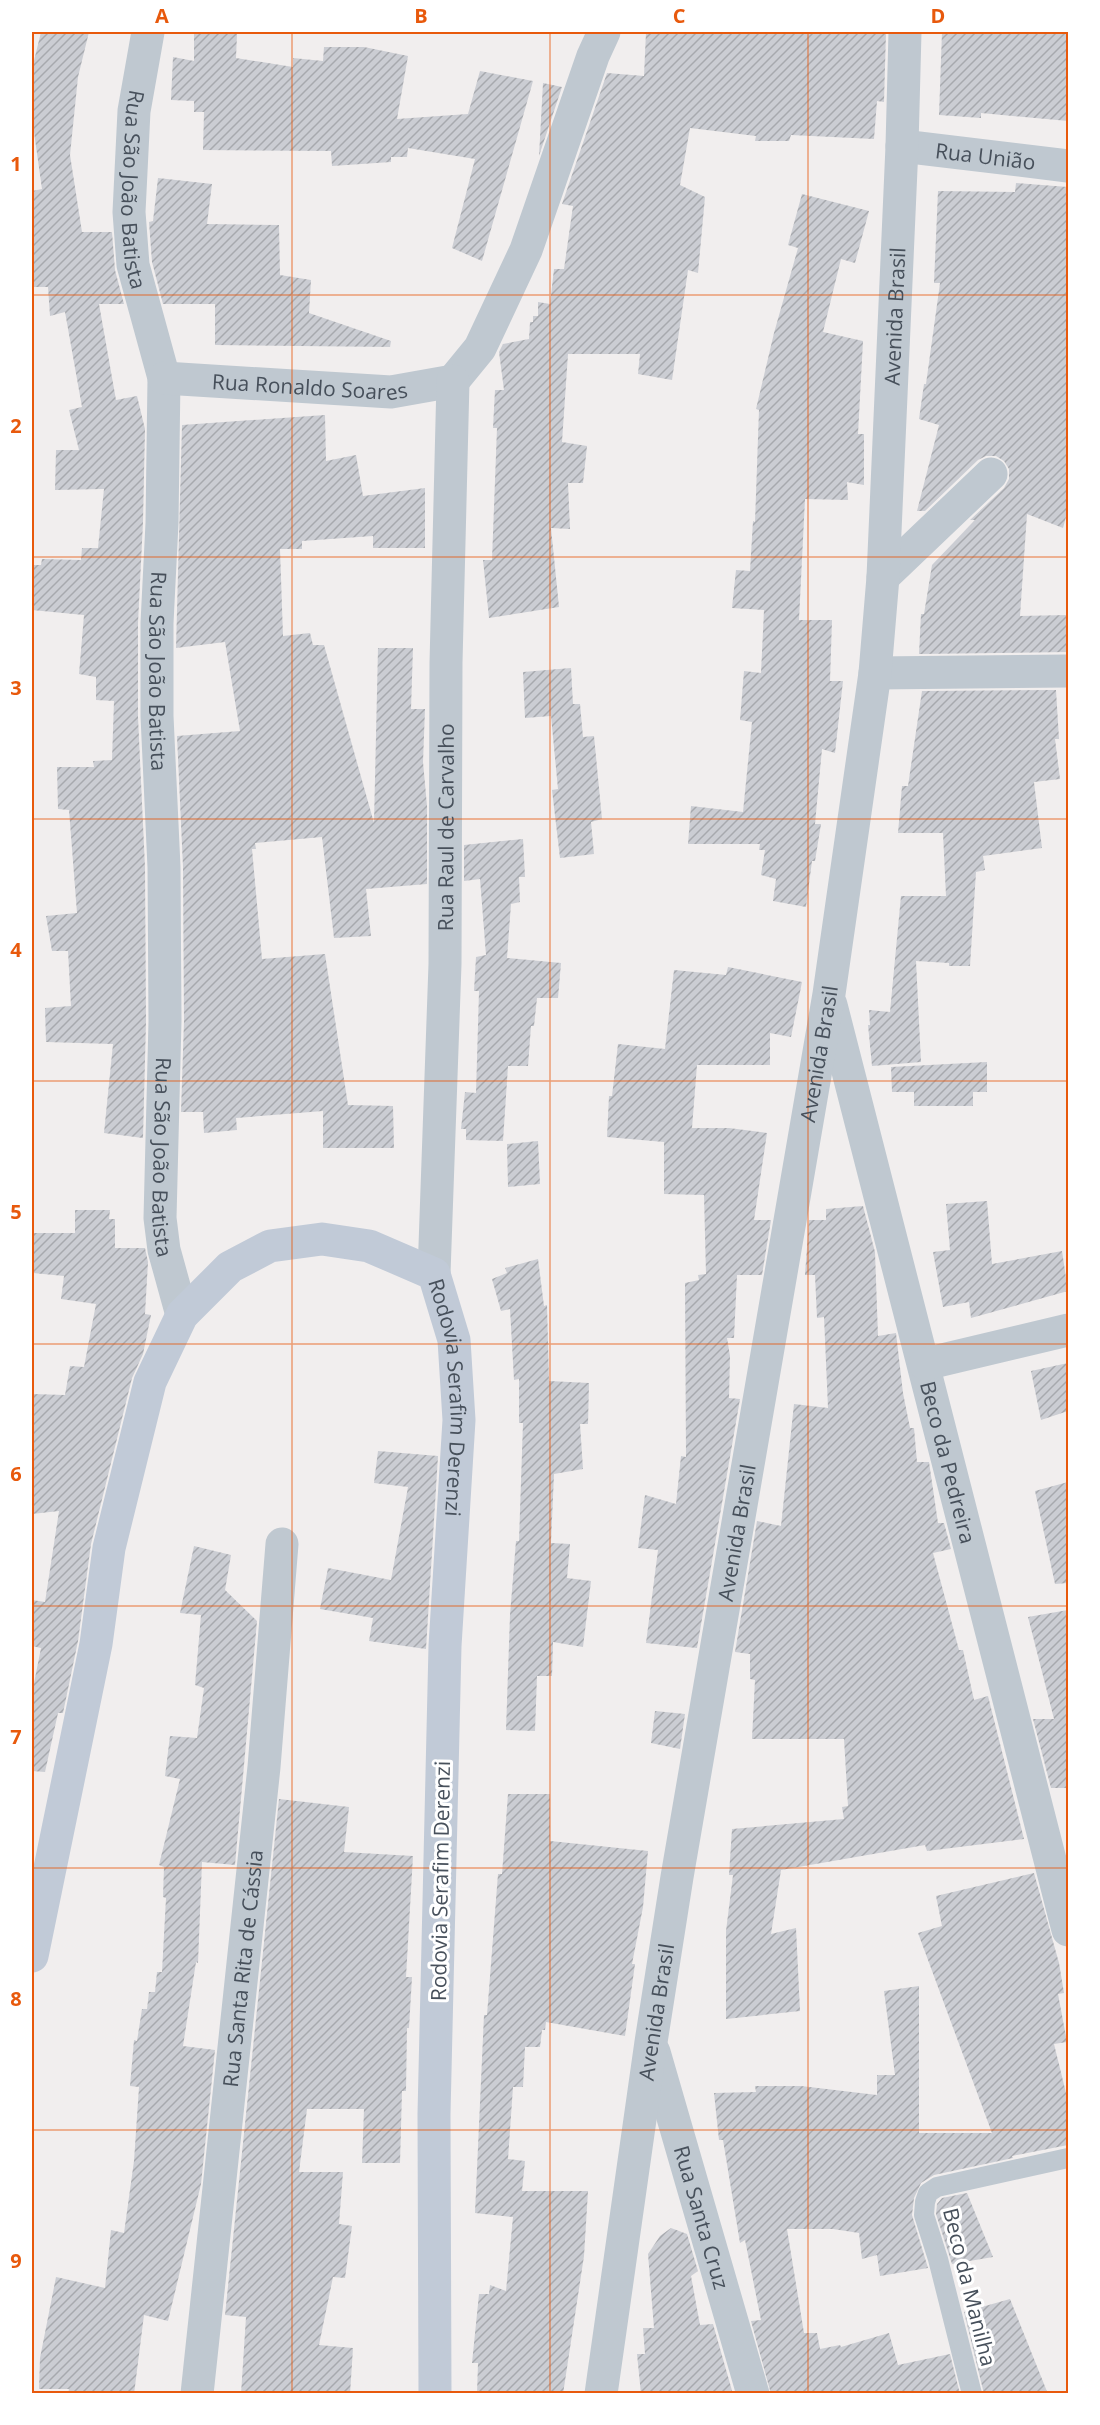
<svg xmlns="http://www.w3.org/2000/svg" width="1100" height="2425" font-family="'Open Sans',sans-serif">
	<defs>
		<pattern id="building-hatch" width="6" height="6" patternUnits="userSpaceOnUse" patternTransform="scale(1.5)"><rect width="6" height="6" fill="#cbcdd3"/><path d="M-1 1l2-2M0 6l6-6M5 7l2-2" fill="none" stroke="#a7a9ae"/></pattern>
	</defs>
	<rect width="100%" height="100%" fill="#f1eeee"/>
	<!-- building -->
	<g fill="url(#building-hatch)">
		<path d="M 41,32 L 89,32 L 78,77 L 70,155 L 82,232 L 112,232 L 115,270 L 124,304 L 99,304 L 116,400 L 137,396 L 145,429 L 143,522 L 138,623 L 138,717 L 145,867 L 146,1021 L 143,1138 L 104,1133 L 113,1044 L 46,1042 L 45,1008 L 71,1006 L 68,951 L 52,951 L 46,916 L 77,913 L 69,810 L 58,809 L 57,767 L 94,767 L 93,761 L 112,760 L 114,701 L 96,700 L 96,677 L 79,674 L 84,615 L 32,610 L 32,565 L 41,565 L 42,559 L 81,560 L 82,548 L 98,548 L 104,489 L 55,490 L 56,450 L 79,450 L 69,410 L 82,407 L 65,312 L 50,316 L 48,287 L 33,287 L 32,191 L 42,189 L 32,118 L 32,69 Z"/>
		<path d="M 646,32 L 886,32 L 884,102 L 877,101 L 874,139 L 791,135 L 789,141 L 755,141 L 756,136 L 690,128 L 680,185 L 705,197 L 698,273 L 688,270 L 672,380 L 638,374 L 640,354 L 568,354 L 562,442 L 587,446 L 583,483 L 568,483 L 570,529 L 551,528 L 559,607 L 489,618 L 483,560 L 492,560 L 497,428 L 493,428 L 495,390 L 504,390 L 499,352 L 503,344 L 529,339 L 530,322 L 533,322 L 533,316 L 538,316 L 538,302 L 550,304 L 554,269 L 564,269 L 573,206 L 562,204 L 607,73 L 644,76 Z"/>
		<path d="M 942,32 L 1068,32 L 1068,121 L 981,113 L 981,118 L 939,115 Z"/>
		<path d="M 194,34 L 237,34 L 236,58 L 293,67 L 293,58 L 323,61 L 324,47 L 364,47 L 408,56 L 397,119 L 468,114 L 480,71 L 533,81 L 482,261 L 452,248 L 475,159 L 408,148 L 407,157 L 391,157 L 391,162 L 332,166 L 331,151 L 203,150 L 204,112 L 194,112 L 194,101 L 171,100 L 173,57 L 194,61 Z"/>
		<path d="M 543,83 L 562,87 L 539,156 Z"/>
		<path d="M 158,178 L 212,184 L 207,224 L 279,225 L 280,275 L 311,280 L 309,313 L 391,341 L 390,347 L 215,345 L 215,304 L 163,304 L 152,262 L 149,222 L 153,221 Z"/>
		<path d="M 1016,183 L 1068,187 L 1068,510 L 1063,528 L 1027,514 L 1020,616 L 1068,615 L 1068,652 L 919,654 L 921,614 L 924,614 L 932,565 L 975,520 L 970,520 L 1004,488 L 1009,479 L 1009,469 L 1004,461 L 996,456 L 986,456 L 978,460 L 925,511 L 917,511 L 939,425 L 919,419 L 924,384 L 926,384 L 940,283 L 934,283 L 938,191 L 1015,192 Z"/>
		<path d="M 802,194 L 869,211 L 855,263 L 841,259 L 823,332 L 863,341 L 858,434 L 864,434 L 864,485 L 847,482 L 848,500 L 805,499 L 799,620 L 832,620 L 830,681 L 843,681 L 835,753 L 822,749 L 815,824 L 821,824 L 815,861 L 812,861 L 806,907 L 773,901 L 776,879 L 761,875 L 765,850 L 759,850 L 760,844 L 688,844 L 691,806 L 743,812 L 752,722 L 740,720 L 744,671 L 761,673 L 764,610 L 732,608 L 736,570 L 750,571 L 753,521 L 755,522 L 759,410 L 756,409 L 774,333 L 798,248 L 788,245 Z"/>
		<path d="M 325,415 L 326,461 L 356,455 L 363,496 L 425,488 L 425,548 L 373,548 L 373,536 L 302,541 L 302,549 L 280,549 L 283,636 L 310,633 L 313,645 L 324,645 L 374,823 L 378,648 L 413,648 L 411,709 L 425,709 L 423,762 L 427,806 L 427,884 L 366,889 L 371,936 L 334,938 L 322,837 L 255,843 L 256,849 L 252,849 L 262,959 L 325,954 L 348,1105 L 393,1106 L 394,1148 L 323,1148 L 323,1111 L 236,1118 L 237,1130 L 204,1133 L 203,1112 L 181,1112 L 184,1021 L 183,867 L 177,736 L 240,731 L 225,642 L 176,648 L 182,425 Z"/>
		<path d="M 571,668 L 573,704 L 580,704 L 583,737 L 594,736 L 602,819 L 591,822 L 594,854 L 560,858 L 552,790 L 558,789 L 551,716 L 525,718 L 523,672 Z"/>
		<path d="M 1056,690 L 1059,739 L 1055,739 L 1060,779 L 1034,782 L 1042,848 L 983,856 L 985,870 L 976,872 L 970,966 L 949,966 L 949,963 L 916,961 L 921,1062 L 872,1066 L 868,1025 L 870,1025 L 869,1010 L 890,1012 L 901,896 L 946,896 L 943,833 L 898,833 L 902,786 L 908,786 L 922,691 Z"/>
		<path d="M 523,839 L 525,877 L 519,877 L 520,902 L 511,904 L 507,958 L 561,963 L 558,998 L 537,998 L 534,1026 L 531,1026 L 528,1066 L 508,1066 L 503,1141 L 466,1140 L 466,1129 L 461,1129 L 465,1092 L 476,1093 L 479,991 L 474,991 L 476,957 L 486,955 L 480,879 L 464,881 L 464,845 Z"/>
		<path d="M 728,967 L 802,982 L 791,1037 L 770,1033 L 770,1065 L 697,1065 L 692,1128 L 729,1128 L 767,1133 L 754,1220 L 771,1220 L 762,1275 L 737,1275 L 734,1338 L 727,1338 L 730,1356 L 729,1398 L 740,1399 L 697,1648 L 646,1643 L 658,1550 L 638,1548 L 645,1495 L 676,1504 L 681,1456 L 686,1457 L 685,1283 L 699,1280 L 698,1275 L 706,1274 L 704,1195 L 664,1194 L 664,1142 L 607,1137 L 609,1096 L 612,1096 L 618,1044 L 665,1049 L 674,970 L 726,975 Z"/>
		<path d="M 987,1062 L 987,1092 L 973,1092 L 973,1106 L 914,1106 L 914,1092 L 892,1092 L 891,1067 Z"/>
		<path d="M 538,1141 L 540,1184 L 508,1187 L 507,1144 Z"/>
		<path d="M 987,1201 L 992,1264 L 1062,1251 L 1068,1291 L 971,1318 L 969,1302 L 943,1307 L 933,1252 L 950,1250 L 946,1204 Z"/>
		<path d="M 863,1206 L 875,1252 L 878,1336 L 896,1333 L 903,1393 L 910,1428 L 914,1428 L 917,1462 L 929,1462 L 938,1523 L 944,1523 L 951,1549 L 933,1553 L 959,1650 L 963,1650 L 974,1700 L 988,1696 L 1024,1839 L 927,1851 L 925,1845 L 781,1870 L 771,1934 L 796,1928 L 800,2011 L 726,2019 L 726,1931 L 733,1875 L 729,1875 L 732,1829 L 844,1819 L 842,1807 L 848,1806 L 844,1739 L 752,1739 L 755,1680 L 750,1679 L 750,1654 L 735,1652 L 757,1521 L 781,1526 L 794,1404 L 828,1408 L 824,1317 L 817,1318 L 815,1275 L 805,1275 L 809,1220 L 826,1220 L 826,1209 Z"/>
		<path d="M 75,1210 L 110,1210 L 109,1219 L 115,1219 L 115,1248 L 145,1248 L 148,1262 L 145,1314 L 151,1315 L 143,1354 L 132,1378 L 91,1544 L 78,1641 L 63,1713 L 58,1713 L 45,1772 L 32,1771 L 32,1693 L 41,1648 L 32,1646 L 32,1600 L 45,1602 L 59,1511 L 32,1514 L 32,1394 L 65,1395 L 70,1366 L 84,1367 L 96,1304 L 61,1299 L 64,1276 L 33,1273 L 34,1233 L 75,1233 Z"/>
		<path d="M 538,1259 L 544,1306 L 547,1305 L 549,1381 L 589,1383 L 588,1424 L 580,1424 L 583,1469 L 554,1474 L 551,1543 L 570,1544 L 567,1578 L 591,1581 L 583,1647 L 553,1642 L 552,1676 L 537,1676 L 535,1731 L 506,1730 L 510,1615 L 516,1541 L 519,1541 L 523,1423 L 519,1423 L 519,1379 L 514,1380 L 510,1309 L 501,1311 L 492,1279 L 507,1273 L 505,1268 Z"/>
		<path d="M 1068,1363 L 1068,1411 L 1041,1420 L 1031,1371 Z"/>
		<path d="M 378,1451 L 438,1456 L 426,1649 L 369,1641 L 373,1618 L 320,1609 L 328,1568 L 391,1580 L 408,1487 L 374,1483 Z"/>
		<path d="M 1068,1482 L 1068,1583 L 1055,1584 L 1035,1491 Z"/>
		<path d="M 194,1546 L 231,1555 L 225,1590 L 257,1621 L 235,1865 L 202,1862 L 198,1963 L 196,1962 L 183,2046 L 215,2050 L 201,2184 L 168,2321 L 144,2315 L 134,2394 L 68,2394 L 69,2389 L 39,2389 L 40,2358 L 56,2277 L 105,2288 L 111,2230 L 124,2233 L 134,2161 L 139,2087 L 130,2086 L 134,2040 L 137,2041 L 142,2009 L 147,2009 L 149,1992 L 155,1992 L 157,1972 L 162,1972 L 166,1898 L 163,1897 L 164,1867 L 159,1865 L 180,1779 L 165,1776 L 170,1736 L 197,1738 L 204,1688 L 195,1685 L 201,1615 L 180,1613 Z"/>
		<path d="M 1068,1610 L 1068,1788 L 1051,1788 L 1033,1719 L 1054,1719 L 1028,1617 Z"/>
		<path d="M 655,1711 L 685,1714 L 680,1749 L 651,1743 Z"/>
		<path d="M 508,1794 L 550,1794 L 550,1841 L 648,1851 L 643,1907 L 632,1964 L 635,1964 L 625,2036 L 546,2022 L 545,2030 L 542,2030 L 540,2047 L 525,2047 L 523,2087 L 513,2087 L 508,2159 L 525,2161 L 522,2191 L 588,2191 L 584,2256 L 563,2394 L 477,2394 L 478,2363 L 472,2363 L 479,2294 L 489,2294 L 490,2285 L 506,2291 L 513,2217 L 475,2213 L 484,2015 L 487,2015 L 498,1874 L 502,1874 Z"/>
		<path d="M 279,1799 L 349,1807 L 344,1852 L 413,1856 L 406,1977 L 412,1977 L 409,2028 L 407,2028 L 406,2091 L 402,2091 L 400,2163 L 362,2163 L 364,2109 L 307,2109 L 299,2172 L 343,2172 L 339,2224 L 352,2226 L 345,2278 L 333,2277 L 319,2345 L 353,2348 L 350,2394 L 241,2394 L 246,2317 L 225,2315 Z"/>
		<path d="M 1034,1873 L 1059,1963 L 1064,1993 L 1058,1994 L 1067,2042 L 1054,2044 L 1068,2101 L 1068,2145 L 1012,2156 L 1013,2158 L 934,2175 L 921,2183 L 914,2198 L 912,2215 L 928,2268 L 880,2276 L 877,2255 L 862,2259 L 859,2233 L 833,2229 L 787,2229 L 804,2333 L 817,2333 L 820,2349 L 840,2345 L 841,2347 L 889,2333 L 898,2365 L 950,2354 L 960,2394 L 771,2394 L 751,2321 L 761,2320 L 745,2240 L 740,2243 L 723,2140 L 719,2140 L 714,2093 L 756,2092 L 755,2086 L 801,2086 L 877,2095 L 877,2075 L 895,2075 L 884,1991 L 919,1986 L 919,2133 L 992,2133 L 918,1933 L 942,1926 L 936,1896 Z"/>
		<path d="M 967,2193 L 993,2257 L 952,2264 L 936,2214 L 937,2204 L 942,2198 Z"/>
		<path d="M 671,2228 L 687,2234 L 698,2271 L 691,2276 L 700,2325 L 713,2324 L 733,2394 L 641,2394 L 637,2354 L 645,2354 L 643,2328 L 654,2328 L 648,2254 L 660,2236 Z"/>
		<path d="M 1010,2299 L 1048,2394 L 984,2394 L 964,2312 Z"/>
	</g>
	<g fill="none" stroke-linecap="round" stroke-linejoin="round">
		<!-- service -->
		<path stroke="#bfc8d0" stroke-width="20" d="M 972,2394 L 938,2259 L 924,2215 L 925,2202 L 928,2193 L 937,2187 L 1068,2158"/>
		<!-- minor -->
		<g stroke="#bfc8d0" stroke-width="33">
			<path id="s1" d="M 148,32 L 134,111 L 129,212 L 133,265 L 164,378 L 162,523 L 157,623 L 157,716 L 164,867 L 165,1021 L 160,1218 L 164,1250 L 182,1315"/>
			<path id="s2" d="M 902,146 L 1068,166"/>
			<path id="s3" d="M 164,378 L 391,392 L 453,381"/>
			<path d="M 453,381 L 480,348 L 526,250 L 593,56 L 604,32"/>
			<path d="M 883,577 L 991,474"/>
			<path d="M 875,673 L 1068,671"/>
			<path id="s4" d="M 831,1005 L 1068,1930"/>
			<path id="s5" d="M 434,1274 L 445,964 L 446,663 L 453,381"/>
			<path d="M 925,1364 L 1068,1330"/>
			<path id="s6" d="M 654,2052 L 753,2394"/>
			<path id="s7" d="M 197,2394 L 264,1767 L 282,1544"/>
			<path id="s8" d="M 601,2394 L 651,2042 L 677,1877 L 829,994 L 875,673 L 883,577 L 902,146 L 905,32"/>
		</g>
		<!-- secondary -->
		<path stroke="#c1cad7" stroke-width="33" id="s9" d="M 32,1956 L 96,1644 L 109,1548 L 150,1382 L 182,1315 L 230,1267 L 270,1246 L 322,1239 L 369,1246 L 434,1274 L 454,1340 L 459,1420 L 445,1646 L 434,2114 L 435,2394"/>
	</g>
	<!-- grid -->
	<path fill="none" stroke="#e8590c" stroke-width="1.5" stroke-opacity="0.55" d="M 292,32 L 292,2394M 550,32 L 550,2394M 808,32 L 808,2394M 32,295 L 1068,295M 32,557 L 1068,557M 32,819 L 1068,819M 32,1081 L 1068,1081M 32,1344 L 1068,1344M 32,1606 L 1068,1606M 32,1868 L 1068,1868M 32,2130 L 1068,2130"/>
	<g text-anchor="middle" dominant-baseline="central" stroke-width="6" stroke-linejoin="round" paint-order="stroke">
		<!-- street labels -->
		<g font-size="21" fill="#47505b" stroke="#fff">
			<text stroke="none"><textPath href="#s2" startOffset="84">Rua União</textPath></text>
			<text stroke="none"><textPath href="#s1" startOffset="159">Rua São João Batista</textPath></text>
			<text stroke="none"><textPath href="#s8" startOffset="2100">Avenida Brasil</textPath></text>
			<text stroke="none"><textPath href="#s3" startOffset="146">Rua Ronaldo Soares</textPath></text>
			<text stroke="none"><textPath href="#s1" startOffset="645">Rua São João Batista</textPath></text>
			<text stroke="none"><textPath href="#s5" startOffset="447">Rua Raul de Carvalho</textPath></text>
			<text stroke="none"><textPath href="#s8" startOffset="1358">Avenida Brasil</textPath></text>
			<text stroke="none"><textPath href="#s1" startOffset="1131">Rua São João Batista</textPath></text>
			<text stroke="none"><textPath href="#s9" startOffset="1070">Rodovia Serafim Derenzi</textPath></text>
			<text stroke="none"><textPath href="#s4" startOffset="472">Beco da Pedreira</textPath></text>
			<text stroke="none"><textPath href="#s8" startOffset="872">Avenida Brasil</textPath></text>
			<text transform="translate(440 1881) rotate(-89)">Rodovia Serafim Derenzi</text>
			<text stroke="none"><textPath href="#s7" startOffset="428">Rua Santa Rita de Cássia</textPath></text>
			<text stroke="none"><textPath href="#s8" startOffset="386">Avenida Brasil</textPath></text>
			<text stroke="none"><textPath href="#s6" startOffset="172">Rua Santa Cruz</textPath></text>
			<text transform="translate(970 2287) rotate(76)">Beco da Manilha</text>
		</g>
	</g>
	<!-- border -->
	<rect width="1100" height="2425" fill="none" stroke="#ffffff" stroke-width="66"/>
	<rect x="33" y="33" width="1034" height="2359" fill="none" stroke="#e8590c" stroke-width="2"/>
	<g font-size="20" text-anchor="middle" font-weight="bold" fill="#e8590c">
		<text x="162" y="23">A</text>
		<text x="421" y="23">B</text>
		<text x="679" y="23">C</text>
		<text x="938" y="23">D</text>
		<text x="16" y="171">1</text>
		<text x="16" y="433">2</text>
		<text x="16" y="695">3</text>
		<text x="16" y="957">4</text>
		<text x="16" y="1219">5</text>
		<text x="16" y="1481">6</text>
		<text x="16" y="1744">7</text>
		<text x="16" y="2006">8</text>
		<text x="16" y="2268">9</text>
	</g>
</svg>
